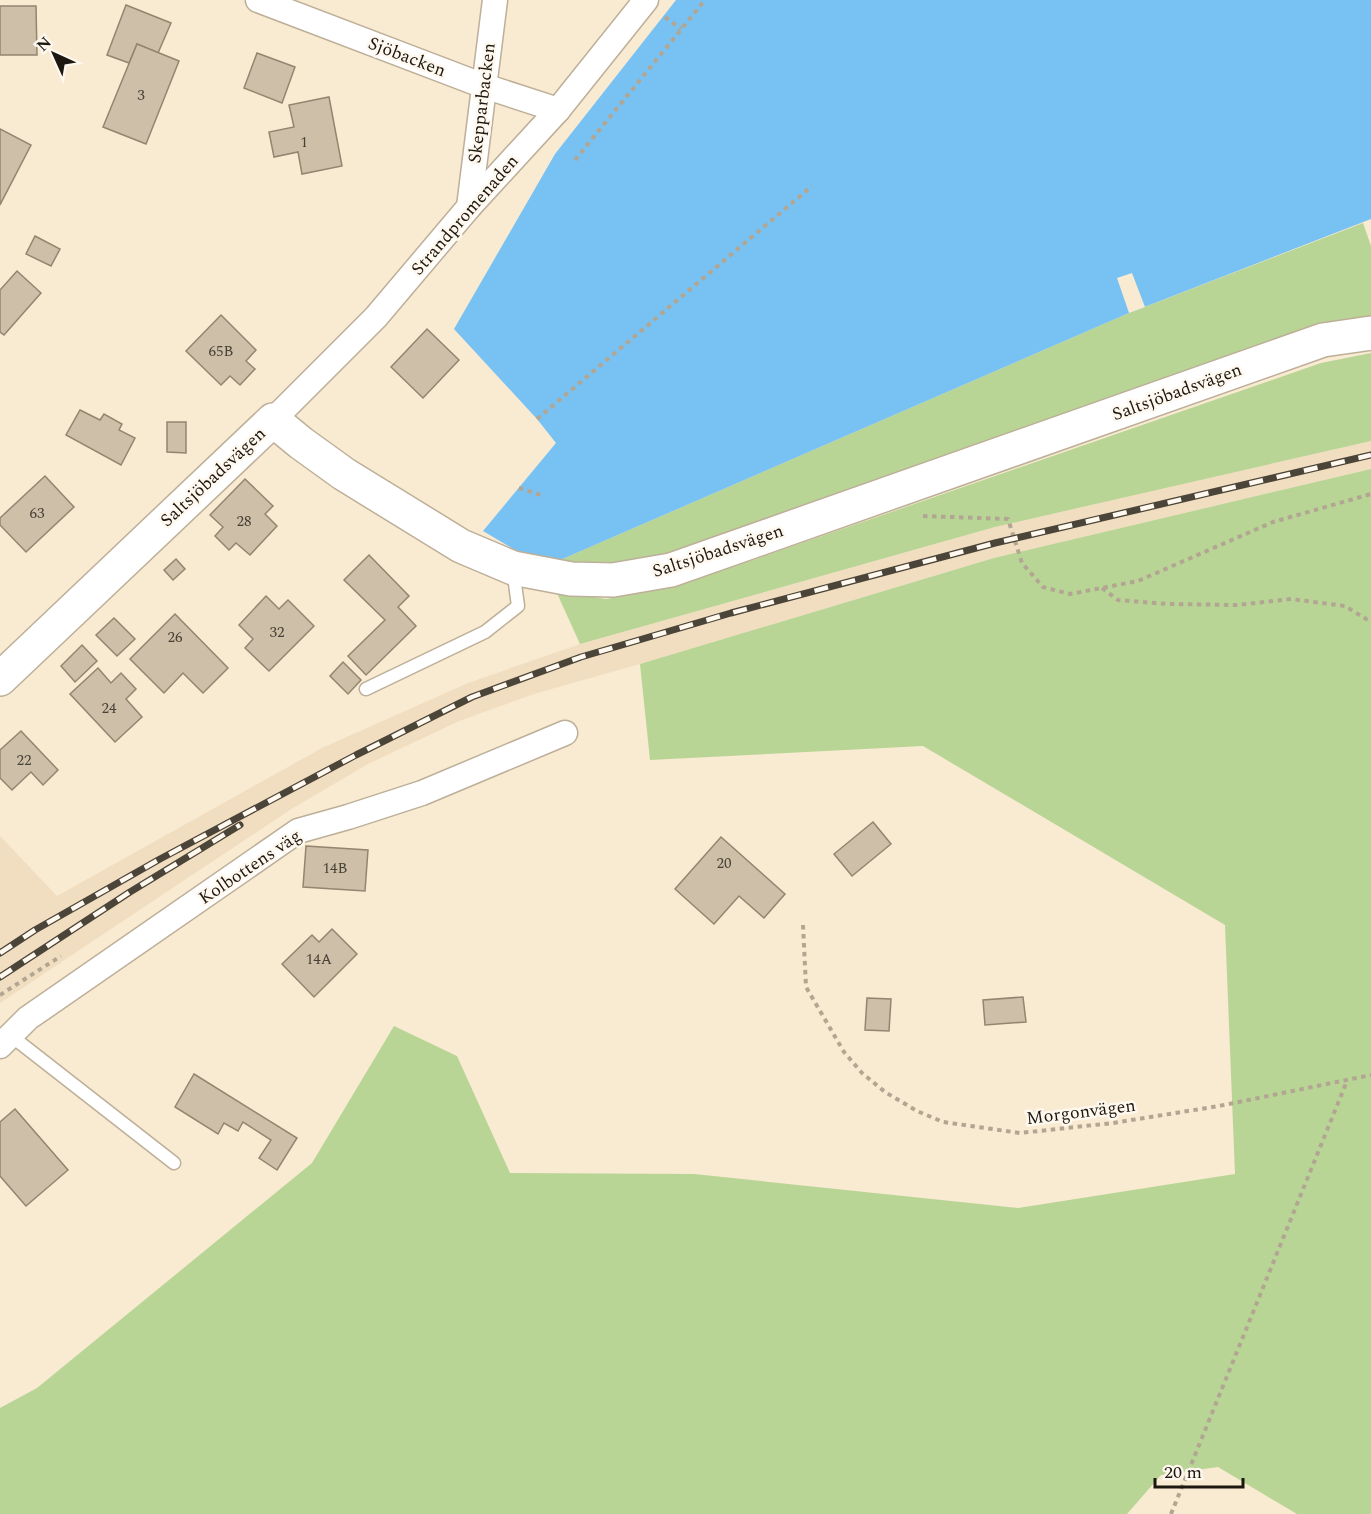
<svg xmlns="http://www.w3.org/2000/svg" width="1371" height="1514" font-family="Spectral,serif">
	<rect width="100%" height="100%" fill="#f9ead2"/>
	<!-- built -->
	<path fill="#f1dec0" d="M 1371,441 L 1371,469 L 994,558 L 640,664 L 534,694 L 459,721 L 368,764 L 293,808 L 0,1003 L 0,836 L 57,896 L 322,748 L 468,683 L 580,644 L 995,527 Z"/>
	<!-- green -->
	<g fill="#b8d596">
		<path d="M 1363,223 L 1371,246 L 1371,316 L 1317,326 L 678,556 L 596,566 L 544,567 L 1129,313 Z"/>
		<path d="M 1371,353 L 1371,441 L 995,527 L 580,644 L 556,591 L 606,599 L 675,587 L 1321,363 Z"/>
		<path d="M 1371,469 L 1371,1514 L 1297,1514 L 1218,1467 L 1161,1475 L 1127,1514 L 0,1514 L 0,1408 L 37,1388 L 312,1163 L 394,1026 L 457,1056 L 510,1173 L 694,1174 L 1018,1208 L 1235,1174 L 1225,925 L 923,746 L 650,760 L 640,664 L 994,558 Z"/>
	</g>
	<!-- water -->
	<path fill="#77c2f3" d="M 676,0 L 1371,0 L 1371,219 L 1129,313 L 544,567 L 483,531 L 556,443 L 537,419 L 454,329 L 555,154 Z"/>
	<!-- pier -->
	<path fill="#f9ead2" d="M 1132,273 L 1145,307 L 1129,313 L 1117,278 Z"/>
	<!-- building -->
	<g fill="#cdbfa8" stroke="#938570" stroke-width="1.5">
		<path d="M 126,5 L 171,23 L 158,53 L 137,44 L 129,63 L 107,55 Z"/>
		<path d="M 0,6 L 36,6 L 37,55 L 0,55 Z"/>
		<path d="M 137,44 L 179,61 L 146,144 L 103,127 Z"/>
		<path d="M 257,53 L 295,67 L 282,103 L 244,88 Z"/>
		<path d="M 329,97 L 342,166 L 302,174 L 298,152 L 274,157 L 269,132 L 294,127 L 289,105 Z"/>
		<path d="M 0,129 L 31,145 L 0,205 Z"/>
		<path d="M 35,236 L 60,249 L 51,266 L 26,254 Z"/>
		<path d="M 17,271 L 41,293 L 4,335 L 0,332 L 0,290 Z"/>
		<path d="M 221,315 L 256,350 L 246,361 L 255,369 L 240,385 L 230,376 L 221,385 L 186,351 Z"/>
		<path d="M 427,329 L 459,360 L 423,398 L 391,367 Z"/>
		<path d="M 80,410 L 100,420 L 104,414 L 122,424 L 119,430 L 135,438 L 121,465 L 66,435 Z"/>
		<path d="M 167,422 L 186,422 L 186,453 L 167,452 Z"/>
		<path d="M 45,476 L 74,507 L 26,552 L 0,525 L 0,518 Z"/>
		<path d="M 245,479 L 273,506 L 265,514 L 277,526 L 250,555 L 236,543 L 229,550 L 215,536 L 223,527 L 210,515 Z"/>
		<path d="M 369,555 L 409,596 L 398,607 L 416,626 L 366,675 L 348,656 L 385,620 L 344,580 Z"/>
		<path d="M 176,559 L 185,569 L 173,580 L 164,570 Z"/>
		<path d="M 266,596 L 279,609 L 288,600 L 314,626 L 269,671 L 245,648 L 253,639 L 239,625 Z"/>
		<path d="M 175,614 L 228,668 L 203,693 L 183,673 L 164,693 L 130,659 Z"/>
		<path d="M 114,618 L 135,639 L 117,656 L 96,635 Z"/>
		<path d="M 82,645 L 97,661 L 75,682 L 61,666 Z"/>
		<path d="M 343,662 L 361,680 L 348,694 L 330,676 Z"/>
		<path d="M 98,668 L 111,683 L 121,673 L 136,689 L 126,699 L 142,717 L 115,742 L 70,694 Z"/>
		<path d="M 21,731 L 58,770 L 43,785 L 31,772 L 12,790 L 0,778 L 0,750 Z"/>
		<path d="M 873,822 L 891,844 L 852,876 L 834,854 Z"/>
		<path d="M 721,837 L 785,894 L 764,918 L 739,896 L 714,924 L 675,889 Z"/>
		<path d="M 306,846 L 368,850 L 365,891 L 303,887 Z"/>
		<path d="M 332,929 L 357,954 L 314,997 L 282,964 L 312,935 L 319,942 Z"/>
		<path d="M 1023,997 L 1026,1022 L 985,1025 L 983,1000 Z"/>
		<path d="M 867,998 L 891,999 L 889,1031 L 865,1030 Z"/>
		<path d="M 194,1074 L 297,1138 L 277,1170 L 259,1158 L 271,1140 L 243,1122 L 238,1131 L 224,1123 L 218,1134 L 175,1107 Z"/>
		<path d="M 15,1109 L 68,1170 L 26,1206 L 0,1176 L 0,1122 Z"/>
	</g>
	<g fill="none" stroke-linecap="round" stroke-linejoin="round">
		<!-- lane casing -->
		<g stroke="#bdaf98" stroke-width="15">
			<g id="lane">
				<path d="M 366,689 L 485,632 L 518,606 L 513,569"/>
				<path d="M 10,1035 L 174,1163"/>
			</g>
		</g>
		<!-- street casing -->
		<g stroke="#bdaf98" stroke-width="27">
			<g id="street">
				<path d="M 258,0 L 484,86 L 558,110"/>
				<path d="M 469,207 L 495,0"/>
				<path d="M 273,420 L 376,317 L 469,207 L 558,110 L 646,0"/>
				<path d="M 0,1046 L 28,1018 L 298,831 L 348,817 L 422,793 L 565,733"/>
			</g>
		</g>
		<!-- secondary casing -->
		<g stroke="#bdaf98" stroke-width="36">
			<path id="secondary" d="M 0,679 L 273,420 L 301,443 L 344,474 L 461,546 L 513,568 L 571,579 L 613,580 L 671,570 L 1323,340 L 1371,333"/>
		</g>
		<!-- path -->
		<g stroke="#b2a693" stroke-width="4" stroke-dasharray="4.5 4.5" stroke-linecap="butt">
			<path d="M 665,17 L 681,29"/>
			<path d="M 575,160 L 705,0"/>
			<path d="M 537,419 L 812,186"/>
			<path d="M 519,488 L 544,496"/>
			<path d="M 923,516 L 1008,519 L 1022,563 L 1043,587 L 1070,594 L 1138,581 L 1273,522 L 1371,494"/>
			<path d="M 1102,588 L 1118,600 L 1167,604 L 1237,605 L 1291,599 L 1345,606 L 1371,622"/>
			<path d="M 803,925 L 806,987 L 844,1052 L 862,1073 L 885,1092 L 917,1111 L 943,1122 L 1020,1133 L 1113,1123 L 1219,1106 L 1371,1075"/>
			<path d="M 0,995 L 61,956"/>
			<path d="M 1171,1514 L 1347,1081"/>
		</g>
		<!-- lane -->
		<use href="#lane" stroke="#fff" stroke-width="12"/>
		<!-- street -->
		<use href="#street" stroke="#fff" stroke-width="24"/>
		<!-- secondary -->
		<use href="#secondary" stroke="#fff" stroke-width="33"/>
		<!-- rail casing -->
		<g stroke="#4b4438" stroke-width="7">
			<g id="rail">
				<path d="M 0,953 L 35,930 L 160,859 L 356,755 L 472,697 L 581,657 L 731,613 L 995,543 L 1371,455"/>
				<path d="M 0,977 L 130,892 L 240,825"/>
			</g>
		</g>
		<!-- rail -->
		<use href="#rail" stroke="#fef8ef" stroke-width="4.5" stroke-dasharray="14" stroke-linecap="butt"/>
	</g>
	<g text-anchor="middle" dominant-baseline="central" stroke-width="5" stroke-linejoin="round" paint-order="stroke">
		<!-- number labels -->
		<g font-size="15" fill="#484135">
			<text x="141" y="95">3</text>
			<text x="304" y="142">1</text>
			<text x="221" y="351">65B</text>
			<text x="37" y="513">63</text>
			<text x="244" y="521">28</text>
			<text x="277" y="632">32</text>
			<text x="175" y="637">26</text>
			<text x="109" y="708">24</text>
			<text x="24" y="760">22</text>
			<text x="724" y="863">20</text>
			<text x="335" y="868">14B</text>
			<text x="319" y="959">14A</text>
		</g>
		<!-- street labels -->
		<g font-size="18" fill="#1c170f" stroke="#fef8ef">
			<text transform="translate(407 57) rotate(21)">Sjöbacken</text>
			<text transform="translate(482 103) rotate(-83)">Skepparbacken</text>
			<text transform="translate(465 215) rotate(-49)">Strandpromenaden</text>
			<text transform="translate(1177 392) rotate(-20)">Saltsjöbadsvägen</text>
			<text transform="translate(213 477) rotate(-43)">Saltsjöbadsvägen</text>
			<text transform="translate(718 551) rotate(-18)">Saltsjöbadsvägen</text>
			<text transform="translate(250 867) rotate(-34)">Kolbottens väg</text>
			<text transform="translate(1081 1112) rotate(-7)">Morgonvägen</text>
		</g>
	</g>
	<!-- north arrow -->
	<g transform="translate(54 54) rotate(315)" stroke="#fef8ef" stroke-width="4.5" paint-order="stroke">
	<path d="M0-4.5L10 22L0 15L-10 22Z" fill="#1c170f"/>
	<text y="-9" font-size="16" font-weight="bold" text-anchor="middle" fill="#1c170f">N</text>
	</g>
	<!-- scale -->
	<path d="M1155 1478v9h88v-9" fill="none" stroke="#1c170f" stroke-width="3"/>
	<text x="1164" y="1478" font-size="18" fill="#1c170f" stroke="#fef8ef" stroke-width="4.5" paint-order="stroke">20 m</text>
</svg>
